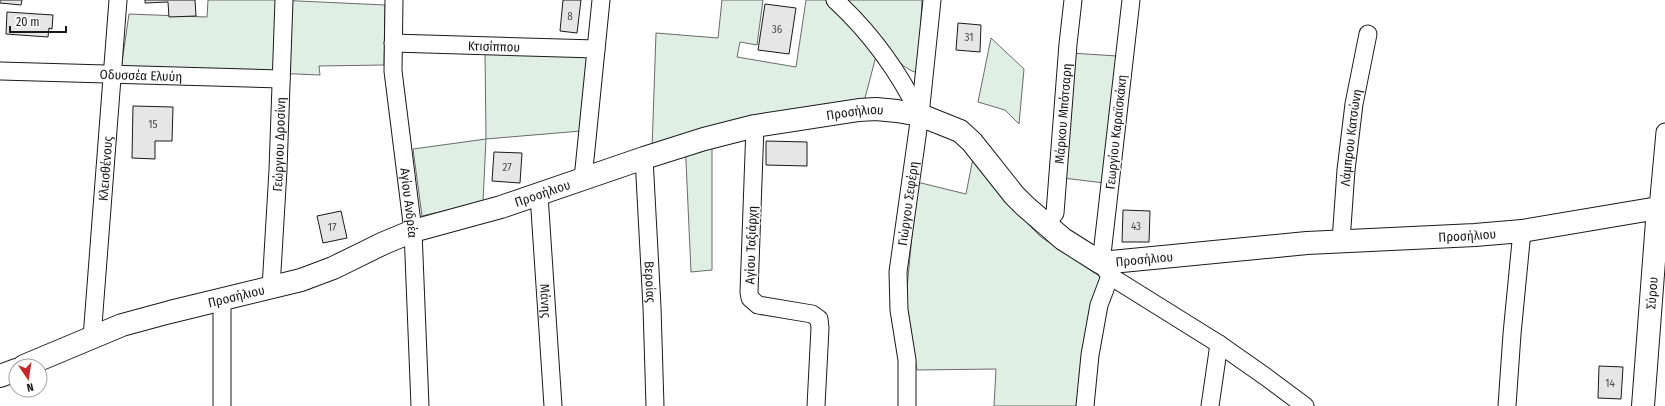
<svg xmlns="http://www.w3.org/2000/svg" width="1665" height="406" font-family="'Fira Sans Condensed',sans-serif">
	<rect width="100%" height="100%" fill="#fff"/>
	<!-- green -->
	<g fill="#e0efe3" stroke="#6a6a6a">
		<path d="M 208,0 L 277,0 L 385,5 L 384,65 L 319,66 L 320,75 L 199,70 L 121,69 L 129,14 L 207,17 Z"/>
		<path d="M 722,0 L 763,0 L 757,45 L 740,42 L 737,57 L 796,67 L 806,0 L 922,0 L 919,60 L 917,73 C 900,67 891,54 880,41 L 865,98 L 842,103 L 712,146 L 712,270 L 691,272 L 685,139 L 652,149 L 656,33 L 718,38 Z"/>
		<path d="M 991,38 L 1024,69 L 1019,124 L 1005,110 L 978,102 Z"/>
		<path d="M 485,52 L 587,55 L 581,131 L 486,139 L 483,202 L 422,216 L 413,149 L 486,139 Z"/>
		<path d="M 1071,53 L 1117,56 L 1104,183 L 1063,178 Z"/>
		<path d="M 973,158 L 1003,199 L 1041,237 L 1101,277 L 1080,406 L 994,406 L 996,369 L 917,370 L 906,299 L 917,182 L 966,194 Z"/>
	</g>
	<!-- building -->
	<g fill="#e6e6e6" stroke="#1a1a1a">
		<path d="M 0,0 L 22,0 L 21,5 L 0,3 Z"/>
		<path d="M 145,0 L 195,0 L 196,16 L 169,17 L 168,2 L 145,3 Z"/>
		<path d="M 563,0 L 581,0 L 577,33 L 560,31 Z"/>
		<path d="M 765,4 L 796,8 L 789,54 L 758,50 Z"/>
		<path d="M 7,12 L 53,15 L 52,29 L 49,28 L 48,37 L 6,34 Z"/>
		<path d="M 958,23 L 981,25 L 980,52 L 956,50 Z"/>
		<path d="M 133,106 L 173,107 L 172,141 L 155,141 L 155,159 L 132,158 Z"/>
		<path d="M 766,141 L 807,142 L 807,166 L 766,165 Z"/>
		<path d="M 494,152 L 522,153 L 520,183 L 492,181 Z"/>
		<path d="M 1123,210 L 1150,211 L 1149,242 L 1122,242 Z"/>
		<path d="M 341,211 L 347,238 L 323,243 L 317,216 Z"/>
		<path d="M 1599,366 L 1623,367 L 1621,399 L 1598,398 Z"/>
	</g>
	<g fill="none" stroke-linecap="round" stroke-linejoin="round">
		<!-- street casing -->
		<g stroke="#1a1a1a" stroke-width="19">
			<g id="street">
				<path id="s1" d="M 394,0 L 393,71 L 413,231 L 420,406"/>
				<path d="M 835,0 C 872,34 898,70 920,115"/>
				<path d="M 1131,0 L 1101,263 L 1110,276 L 1219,344 L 1266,377 L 1305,406"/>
				<path id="s2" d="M 393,43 L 596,49"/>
				<path id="s3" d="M 0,71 L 281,79"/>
				<path d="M 755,126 L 749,292 L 750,298 L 758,305 L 812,314 L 819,319 L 820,328 L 816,406"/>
				<path d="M 1665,132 L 1658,208 L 1665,207"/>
				<path id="s4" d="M 644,158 L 652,307 L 655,406"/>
				<path d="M 583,179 L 601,0"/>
				<path id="s5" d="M 539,195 L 553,406"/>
				<path id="s6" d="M 1046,224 L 1055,213 L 1068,44 L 1073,0"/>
				<path id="s7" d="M 1341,241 L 1346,170 L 1354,104 L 1368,34"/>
				<path id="s8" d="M 271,288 L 278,170 L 284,0"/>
				<path d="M 222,299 L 222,406"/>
				<path id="s9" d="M 92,338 L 118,0"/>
				<path id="s10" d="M 907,406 L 907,360 L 899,310 L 898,272 L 920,115 L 932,0"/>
				<path d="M 1085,406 L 1090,355 L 1099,305 L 1110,276"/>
				<path d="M 1210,406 L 1219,344"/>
				<path d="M 1507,406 L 1512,334 L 1522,231"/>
			</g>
		</g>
		<!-- secondary casing -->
		<g stroke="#1a1a1a" stroke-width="24">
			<g id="secondary">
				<path id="s11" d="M 24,366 L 122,325 L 170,312 L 301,280 L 333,268 L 384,243 L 413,231 L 501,207 L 644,158 L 704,139 L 755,126 L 859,110 L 876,109 L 897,111 L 920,115 L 960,131 L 972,142 L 1014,195 L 1025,206 L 1063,239 L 1101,263 L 1307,243 L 1475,235 L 1522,231 L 1658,208 L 1643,406"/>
				<path d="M 0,376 L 16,370"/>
			</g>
		</g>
		<!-- street -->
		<use href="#street" stroke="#fff" stroke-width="17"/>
		<!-- secondary -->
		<use href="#secondary" stroke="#fff" stroke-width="22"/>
	</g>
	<g text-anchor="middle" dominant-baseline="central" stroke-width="3" stroke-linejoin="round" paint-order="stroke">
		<!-- number labels -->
		<g font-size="11" fill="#4d4d4d">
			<text x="570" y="16">8</text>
			<text x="777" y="29">36</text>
			<text x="969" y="37">31</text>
			<text x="153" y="124">15</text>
			<text x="507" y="167">27</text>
			<text x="1136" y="226">43</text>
			<text x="332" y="227">17</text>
			<text x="1610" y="383">14</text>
		</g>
		<!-- street labels -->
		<g font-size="13" fill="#1a1a1a" stroke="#fff">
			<text stroke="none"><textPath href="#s2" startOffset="101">Κτισίππου</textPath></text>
			<text stroke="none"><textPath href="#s3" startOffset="141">Οδυσσέα Ελυύη</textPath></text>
			<text stroke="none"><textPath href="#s11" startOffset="872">Προσήλιου</textPath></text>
			<text stroke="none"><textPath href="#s6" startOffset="114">Μάρκου Μπότσαρη</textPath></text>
			<text transform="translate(1116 132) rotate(-84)">Γεωργίου Καραϊσκάκη</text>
			<text stroke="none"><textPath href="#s7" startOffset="104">Λάμπρου Κατσώνη</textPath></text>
			<text stroke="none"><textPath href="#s8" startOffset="144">Γεώργιου Δροσίνη</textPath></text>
			<text stroke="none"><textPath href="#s9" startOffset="170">Κλεισθένους</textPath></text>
			<text stroke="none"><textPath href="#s11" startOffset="548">Προσήλιου</textPath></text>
			<text stroke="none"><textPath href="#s1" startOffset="204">Αγίου Ανδρέα</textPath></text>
			<text stroke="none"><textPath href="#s10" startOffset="204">Γιώργου Σεφέρη</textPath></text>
			<text stroke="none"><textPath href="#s11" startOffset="1543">Προσήλιου</textPath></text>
			<text transform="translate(751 245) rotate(-88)">Αγίου Ταξιάρχη</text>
			<text stroke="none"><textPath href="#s11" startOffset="1219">Προσήλιου</textPath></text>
			<text stroke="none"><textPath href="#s4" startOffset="124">Βεροίας</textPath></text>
			<text transform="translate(1652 293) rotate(-86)">Σύρου</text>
			<text stroke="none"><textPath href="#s11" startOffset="224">Προσήλιου</textPath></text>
			<text stroke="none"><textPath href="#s5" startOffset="106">Μάνης</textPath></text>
		</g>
	</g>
	<!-- north arrow -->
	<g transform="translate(28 378) rotate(167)"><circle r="19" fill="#ffffff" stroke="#a3a3a3"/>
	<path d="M0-3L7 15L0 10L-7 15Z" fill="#c62828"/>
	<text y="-6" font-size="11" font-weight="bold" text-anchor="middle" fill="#1a1a1a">N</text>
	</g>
	<!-- scale -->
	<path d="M10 26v6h56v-6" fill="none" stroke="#1a1a1a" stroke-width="2"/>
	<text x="16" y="26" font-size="12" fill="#1a1a1a" stroke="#ffffff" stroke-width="3" paint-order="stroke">20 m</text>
</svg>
